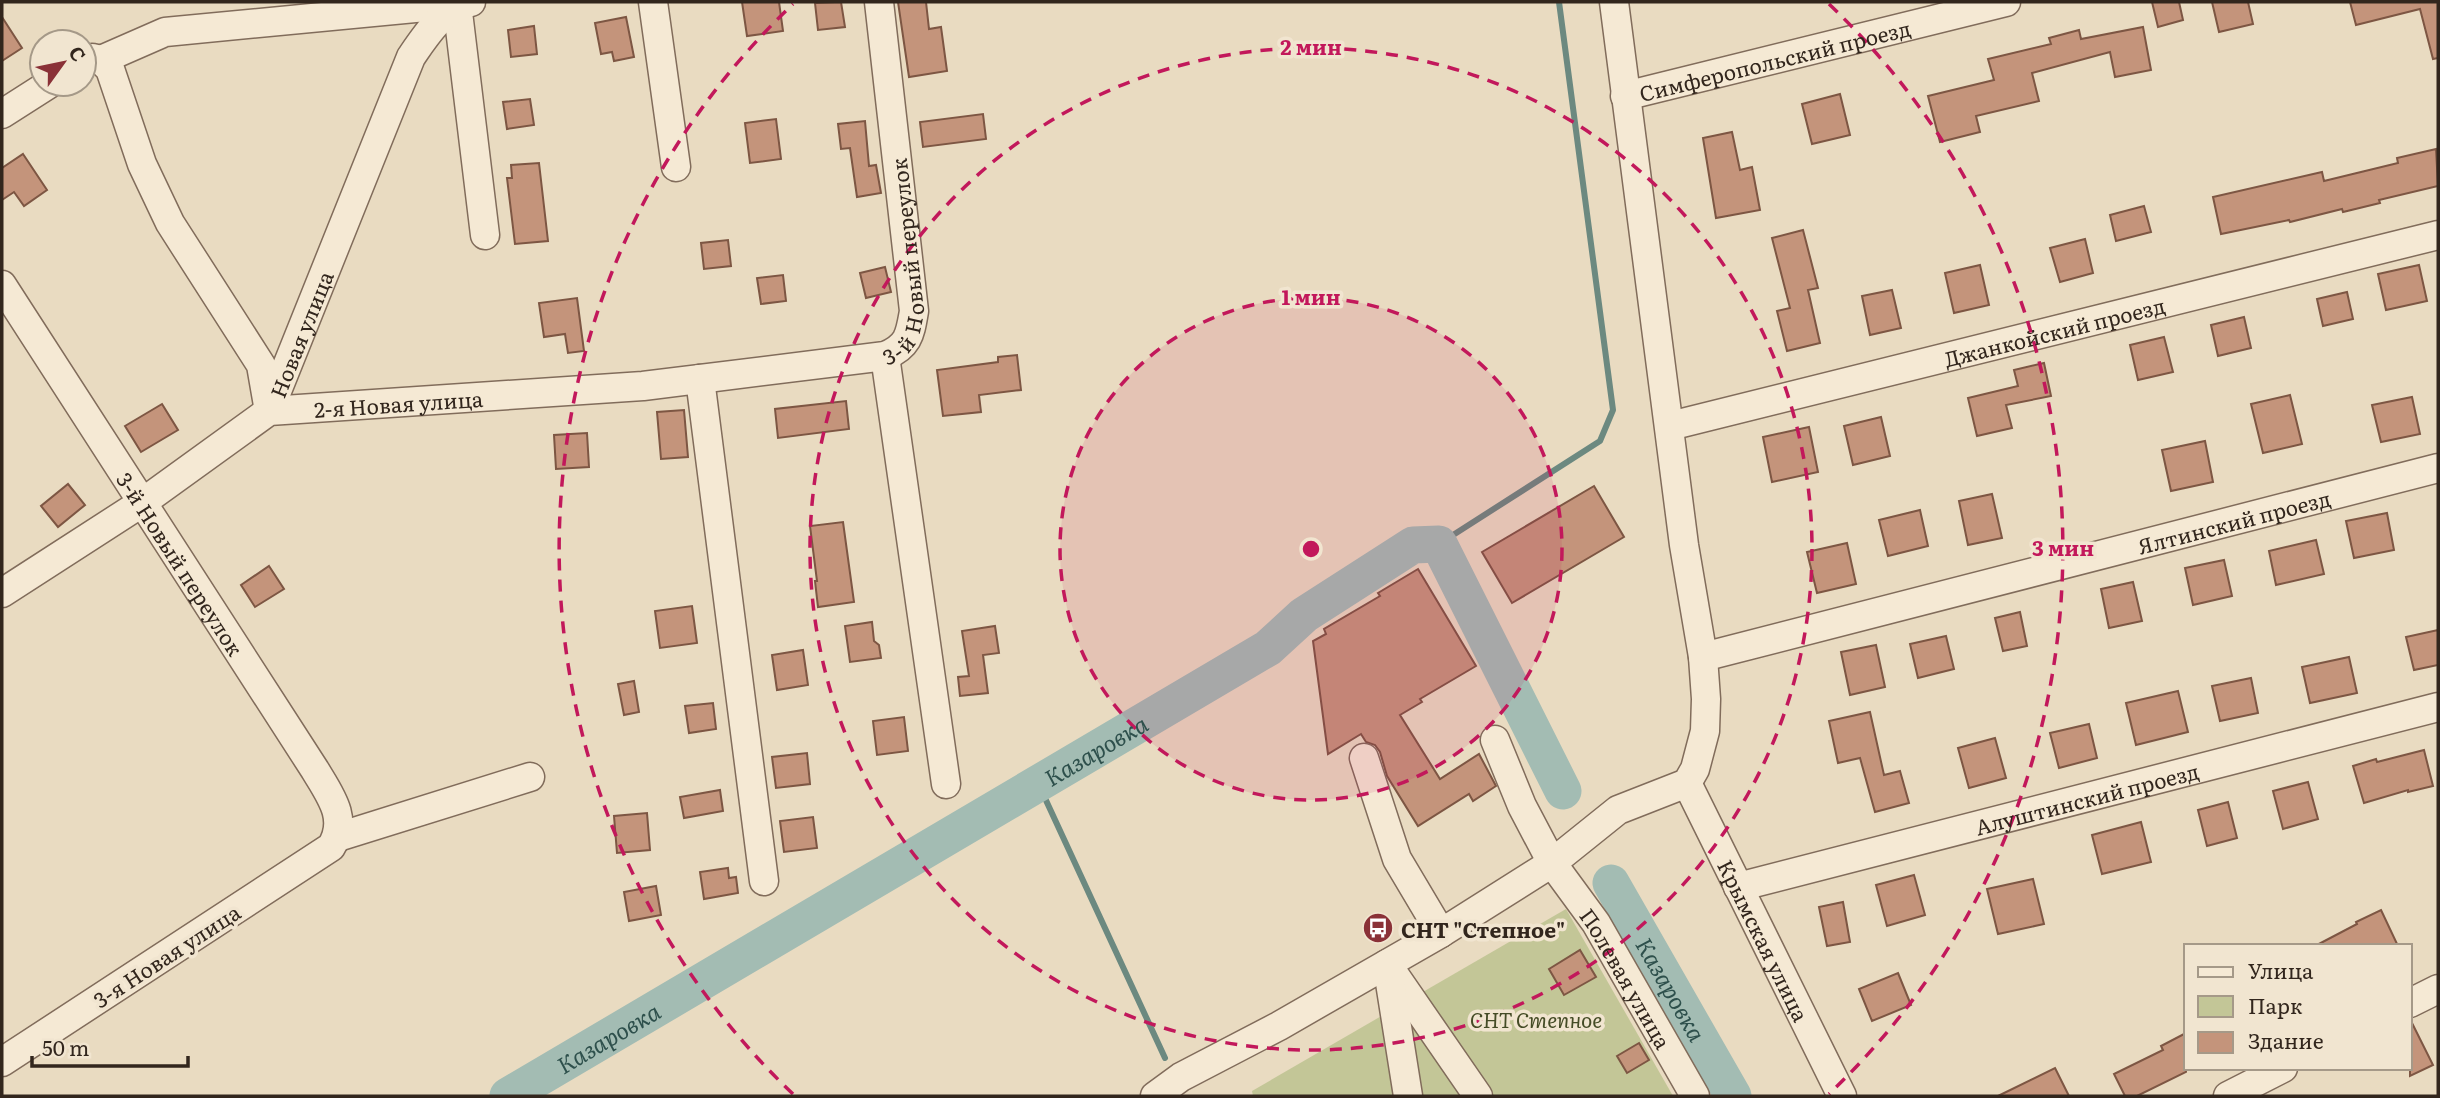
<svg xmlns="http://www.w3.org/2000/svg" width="2440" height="1098" font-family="Literata,serif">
	<rect width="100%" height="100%" fill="#e9dbc1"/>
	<!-- green -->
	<path fill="#c3c697" d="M 1566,909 L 1673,1096 L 1253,1096 L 1252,1091 Z"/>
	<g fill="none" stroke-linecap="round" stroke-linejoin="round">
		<!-- stream -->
		<g stroke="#6c8980" stroke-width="6">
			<path d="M 1439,544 L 1600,441 L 1613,410 L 1559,2"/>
			<path d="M 1038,783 L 1165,1058"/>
		</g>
		<!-- river -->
		<g stroke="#a3bcb3" stroke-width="37">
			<path id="s1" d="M 1611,883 L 1733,1096"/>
			<path id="s2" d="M 508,1096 L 1268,648 L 1304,615 L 1413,545 L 1439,544 L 1563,791"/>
		</g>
	</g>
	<!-- building -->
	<g fill="#c4947b" stroke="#7d5643" stroke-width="2">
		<path d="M 742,2 L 779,2 L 783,31 L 747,36 Z"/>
		<path d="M 841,2 L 845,27 L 818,30 L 815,3 Z"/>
		<path d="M 898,2 L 926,2 L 929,29 L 941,27 L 947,71 L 909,77 Z"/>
		<path d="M 2152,2 L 2179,2 L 2183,20 L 2158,27 Z"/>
		<path d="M 2212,2 L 2248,2 L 2253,24 L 2219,32 Z"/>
		<path d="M 2350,2 L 2438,2 L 2438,58 L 2433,59 L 2420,9 L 2356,25 Z"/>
		<path d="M 2,17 L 22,48 L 2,61 Z"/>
		<path d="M 626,17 L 634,57 L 614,61 L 612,52 L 601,54 L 595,23 Z"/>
		<path d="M 534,26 L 537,54 L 511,57 L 508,30 Z"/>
		<path d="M 2143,27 L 2151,70 L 2115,77 L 2110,52 L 2032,73 L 2039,101 L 1976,116 L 1980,132 L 1940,142 L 1928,96 L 1994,80 L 1988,59 L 2051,44 L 2049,38 L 2079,30 L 2081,39 Z"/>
		<path d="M 1840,94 L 1850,135 L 1812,144 L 1802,104 Z"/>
		<path d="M 530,99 L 534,125 L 507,129 L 503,102 Z"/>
		<path d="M 983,114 L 986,139 L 923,147 L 920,122 Z"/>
		<path d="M 776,119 L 781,159 L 750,163 L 745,123 Z"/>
		<path d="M 865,121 L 869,166 L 876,165 L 881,193 L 857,197 L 850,148 L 841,149 L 838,124 Z"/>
		<path d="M 1732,132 L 1740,170 L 1752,167 L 1760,210 L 1716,218 L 1703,138 Z"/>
		<path d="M 2436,149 L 2438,186 L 2379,200 L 2380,203 L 2343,212 L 2342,209 L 2290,222 L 2289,220 L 2221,234 L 2213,197 L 2322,172 L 2324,181 L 2398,163 L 2397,158 Z"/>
		<path d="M 23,154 L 47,190 L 24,206 L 14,192 L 2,200 L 2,168 Z"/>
		<path d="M 539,163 L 548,241 L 515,244 L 507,178 L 512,178 L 511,165 Z"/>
		<path d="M 2144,206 L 2151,232 L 2116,241 L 2110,215 Z"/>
		<path d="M 1803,230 L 1818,288 L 1808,290 L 1820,343 L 1787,351 L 1777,311 L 1790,308 L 1772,238 Z"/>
		<path d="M 2085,239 L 2093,273 L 2060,282 L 2050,248 Z"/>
		<path d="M 728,240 L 731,266 L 704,269 L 701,243 Z"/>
		<path d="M 1980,265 L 1989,305 L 1954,313 L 1945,273 Z"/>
		<path d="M 2419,265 L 2427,301 L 2386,310 L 2378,274 Z"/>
		<path d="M 885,267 L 891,292 L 866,298 L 860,273 Z"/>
		<path d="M 783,275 L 786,301 L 761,304 L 757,278 Z"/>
		<path d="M 1892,290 L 1901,328 L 1870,335 L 1862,296 Z"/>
		<path d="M 2347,292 L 2353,319 L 2323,326 L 2317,299 Z"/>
		<path d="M 577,298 L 584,351 L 568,353 L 565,334 L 544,337 L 539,303 Z"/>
		<path d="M 2244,317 L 2251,348 L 2218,356 L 2211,325 Z"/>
		<path d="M 2164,337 L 2173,372 L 2138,380 L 2130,345 Z"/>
		<path d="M 1017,355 L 1021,390 L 979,395 L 981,412 L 943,416 L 937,370 L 998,362 L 998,357 Z"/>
		<path d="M 2044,363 L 2051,396 L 2006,405 L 2012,428 L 1977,436 L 1968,398 L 2018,386 L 2014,370 Z"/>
		<path d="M 2290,395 L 2302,444 L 2263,453 L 2251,404 Z"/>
		<path d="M 2412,397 L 2420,434 L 2381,442 L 2372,405 Z"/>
		<path d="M 846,401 L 849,429 L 778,438 L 775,409 Z"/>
		<path d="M 162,404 L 178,430 L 141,452 L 125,426 Z"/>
		<path d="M 684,410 L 688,457 L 661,459 L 657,412 Z"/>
		<path d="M 1881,417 L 1890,456 L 1853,465 L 1844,426 Z"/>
		<path d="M 1809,427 L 1818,472 L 1772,482 L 1763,437 Z"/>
		<path d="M 587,433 L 589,467 L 556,469 L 554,435 Z"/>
		<path d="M 2205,441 L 2213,482 L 2171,491 L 2162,450 Z"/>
		<path d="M 68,484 L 85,505 L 58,527 L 41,506 Z"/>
		<path d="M 1594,486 L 1624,537 L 1512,603 L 1482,552 Z"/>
		<path d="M 1992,494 L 2002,538 L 1968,545 L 1959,501 Z"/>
		<path d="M 1920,510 L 1928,546 L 1888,556 L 1879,520 Z"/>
		<path d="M 2387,513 L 2394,550 L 2354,558 L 2346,521 Z"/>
		<path d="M 843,522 L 854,602 L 818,607 L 815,581 L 817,581 L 810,526 Z"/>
		<path d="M 2316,540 L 2324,574 L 2276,585 L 2269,551 Z"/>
		<path d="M 1847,543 L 1856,584 L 1817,593 L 1807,552 Z"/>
		<path d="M 2224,560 L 2232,596 L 2193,605 L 2185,568 Z"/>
		<path d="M 269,566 L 284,589 L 255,607 L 241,585 Z"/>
		<path d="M 1418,569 L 1476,666 L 1420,699 L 1422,702 L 1400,715 L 1440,779 L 1479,754 L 1496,786 L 1473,801 L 1469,794 L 1418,826 L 1387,776 L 1380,752 L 1375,745 L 1366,742 L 1361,734 L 1328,754 L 1313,641 L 1326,634 L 1324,629 L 1380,596 L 1378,593 Z"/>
		<path d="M 2133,582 L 2142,621 L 2109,628 L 2101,589 Z"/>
		<path d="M 692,606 L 697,643 L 660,648 L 655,611 Z"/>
		<path d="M 2020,612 L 2027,646 L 2003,651 L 1995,618 Z"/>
		<path d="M 872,622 L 874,641 L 879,645 L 881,658 L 850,662 L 845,626 Z"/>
		<path d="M 995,626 L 999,653 L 983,655 L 988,693 L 960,696 L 958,677 L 969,676 L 962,631 Z"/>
		<path d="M 2438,630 L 2438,665 L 2414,670 L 2406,637 Z"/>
		<path d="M 1946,636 L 1954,669 L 1918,678 L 1910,644 Z"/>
		<path d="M 1876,645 L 1885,687 L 1850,695 L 1841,652 Z"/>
		<path d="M 803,650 L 808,685 L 777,690 L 772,655 Z"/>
		<path d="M 2349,657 L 2357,693 L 2310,703 L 2302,667 Z"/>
		<path d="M 2251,678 L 2258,713 L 2220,721 L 2212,686 Z"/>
		<path d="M 634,681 L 639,712 L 624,715 L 618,684 Z"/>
		<path d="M 2178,691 L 2188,732 L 2136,745 L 2126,703 Z"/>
		<path d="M 713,703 L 716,729 L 689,733 L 685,706 Z"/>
		<path d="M 1870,712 L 1884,775 L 1900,771 L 1909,803 L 1875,812 L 1860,758 L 1838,763 L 1829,721 Z"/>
		<path d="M 904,717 L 908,751 L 877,755 L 873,721 Z"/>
		<path d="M 2089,724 L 2097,758 L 2059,768 L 2050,733 Z"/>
		<path d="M 1995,738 L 2006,778 L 1969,788 L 1958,748 Z"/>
		<path d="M 2424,750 L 2433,786 L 2408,792 L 2408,790 L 2364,803 L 2353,766 L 2376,759 L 2377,762 Z"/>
		<path d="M 807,753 L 810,784 L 776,788 L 772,757 Z"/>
		<path d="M 2308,782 L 2318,819 L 2283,829 L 2273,791 Z"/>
		<path d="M 720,790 L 723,811 L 684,818 L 680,797 Z"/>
		<path d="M 2228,802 L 2237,838 L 2207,846 L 2198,810 Z"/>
		<path d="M 647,813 L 650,850 L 617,853 L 614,816 Z"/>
		<path d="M 813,817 L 817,848 L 784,852 L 780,821 Z"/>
		<path d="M 2141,822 L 2151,862 L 2102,874 L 2092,835 Z"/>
		<path d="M 728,868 L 729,878 L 736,877 L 738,893 L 704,899 L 700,872 Z"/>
		<path d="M 1914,875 L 1925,915 L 1887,926 L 1876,885 Z"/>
		<path d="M 2033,879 L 2044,924 L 1998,934 L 1987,889 Z"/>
		<path d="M 656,886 L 661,915 L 629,921 L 624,892 Z"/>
		<path d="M 1843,902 L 1850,942 L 1827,946 L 1819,907 Z"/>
		<path d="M 2381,910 L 2398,946 L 2315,946 L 2357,924 L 2356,922 Z"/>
		<path d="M 1580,950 L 1596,977 L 1564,995 L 1549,969 Z"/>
		<path d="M 1898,973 L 1911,1005 L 1872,1021 L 1859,989 Z"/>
		<path d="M 2410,1019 L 2433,1065 L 2410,1076 Z"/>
		<path d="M 2186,1033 L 2186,1072 L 2137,1096 L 2125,1096 L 2114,1074 L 2163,1050 L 2161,1046 Z"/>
		<path d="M 1639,1043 L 1649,1060 L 1627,1073 L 1617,1056 Z"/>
		<path d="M 2055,1068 L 2069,1096 L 1998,1096 Z"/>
	</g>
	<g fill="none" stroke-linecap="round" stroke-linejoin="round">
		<!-- minor casing -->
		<g stroke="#816c5b" stroke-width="31">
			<g id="minor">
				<path d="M 653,2 L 676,167"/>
				<path d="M 101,60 L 165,32 L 457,4 L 485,235"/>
				<path id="s3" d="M 84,62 L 92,58 L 101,60 L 110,69 L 142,164 L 170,223 L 261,365 L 269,411 L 411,57 C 426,35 444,7 471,2"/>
				<path id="s4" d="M 1625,96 L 2006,2"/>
				<path d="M 2,114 L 49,84"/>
				<path id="s5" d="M 2,285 L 315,770 C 330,795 349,819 331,847 L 2,1062"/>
				<path d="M 885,356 L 946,784"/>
				<path d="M 700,379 L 764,881"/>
				<path id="s6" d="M 1670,426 L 2438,235"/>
				<path id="s7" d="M 2,593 L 143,502 L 269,411 L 643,386 L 885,356 C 909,346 910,334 914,311 L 879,2"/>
				<path id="s8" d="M 1703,657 L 2438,468"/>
				<path id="s9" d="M 1495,740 L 1522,806 L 1552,863 L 1596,923 L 1695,1096"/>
				<path d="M 1364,758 L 1397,859 L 1441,933"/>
				<path id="s10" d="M 1687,783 L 1842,1096"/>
				<path d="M 338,837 L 530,777"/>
				<path id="s11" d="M 1738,887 L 2438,707"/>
				<path d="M 1387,964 L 1478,1096"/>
				<path d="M 1388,970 L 1408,1096"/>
				<path d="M 2410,1003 L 2438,989"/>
				<path d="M 1155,1096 L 1181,1077 L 1279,1026 L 1441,933 L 1552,863 L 1618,810 L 1687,783 L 1695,769 L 1705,731 L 1706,699 L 1703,657 L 1684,545 L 1614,2"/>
				<path d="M 2228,1096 L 2283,1068"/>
			</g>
		</g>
		<!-- minor -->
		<use href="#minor" stroke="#f5e9d4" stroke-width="28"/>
	</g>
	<!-- distance rings -->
	<circle cx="1311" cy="549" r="251" fill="#c2185b" fill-opacity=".12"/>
	<g fill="none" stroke="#c2185b" stroke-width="3.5" stroke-dasharray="12 9">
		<circle cx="1311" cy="549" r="251"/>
		<circle cx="1311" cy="549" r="501"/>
		<path d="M793 1094A752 752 0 0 1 793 4M1829 4A752 752 0 0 1 1829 1094"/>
	</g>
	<!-- icons -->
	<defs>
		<g id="bus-disc" transform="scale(1.575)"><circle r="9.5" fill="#8a3137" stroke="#f1e5d0"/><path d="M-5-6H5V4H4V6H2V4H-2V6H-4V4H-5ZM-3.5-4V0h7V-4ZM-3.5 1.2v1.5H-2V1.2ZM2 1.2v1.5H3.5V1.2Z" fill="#fff"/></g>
	</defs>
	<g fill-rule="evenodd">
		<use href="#bus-disc" x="1378" y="928"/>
	</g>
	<g text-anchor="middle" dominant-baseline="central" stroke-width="7" stroke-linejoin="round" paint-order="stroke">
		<!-- street labels -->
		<g font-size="21" fill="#32261d" stroke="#f1e5d0">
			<text stroke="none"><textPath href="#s4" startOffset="154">Симферопольский проезд</textPath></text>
			<text stroke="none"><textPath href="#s7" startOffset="1046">3-й Новый переулок</textPath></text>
			<text stroke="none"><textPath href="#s6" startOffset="396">Джанкойский проезд</textPath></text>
			<text stroke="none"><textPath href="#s3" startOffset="495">Новая улица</textPath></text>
			<text stroke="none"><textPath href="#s7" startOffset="453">2-я Новая улица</textPath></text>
			<text stroke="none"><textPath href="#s8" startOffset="548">Ялтинский проезд</textPath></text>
			<text stroke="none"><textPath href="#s5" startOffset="331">3-й Новый переулок</textPath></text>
			<text stroke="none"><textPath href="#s11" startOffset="360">Алуштинский проезд</textPath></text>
			<text stroke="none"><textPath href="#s10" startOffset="175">Крымская улица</textPath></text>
			<text transform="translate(166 955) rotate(-33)">3-я Новая улица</text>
			<text stroke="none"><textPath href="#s9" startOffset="273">Полевая улица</textPath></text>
		</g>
		<!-- poi labels -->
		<g font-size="21" font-weight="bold" fill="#32261d" stroke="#f1e5d0" text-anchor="start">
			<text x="1401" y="928">СНТ "Степное"</text>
		</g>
		<!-- park labels -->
		<g font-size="21" font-style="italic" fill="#454c26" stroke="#f1e5d0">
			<text x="1536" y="1018">СНТ Степное</text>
		</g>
		<!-- water labels -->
		<g font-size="23" font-style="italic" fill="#2e504c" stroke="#f1e5d0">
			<text stroke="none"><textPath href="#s2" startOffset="682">Казаровка</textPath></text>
			<text stroke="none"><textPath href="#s1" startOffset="122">Казаровка</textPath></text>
			<text stroke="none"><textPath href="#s2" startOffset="116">Казаровка</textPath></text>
		</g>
	</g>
	<circle cx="1311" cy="549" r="10" fill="#c2185b" stroke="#f1e5d0" stroke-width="3.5"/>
	<g font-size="21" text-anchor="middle" font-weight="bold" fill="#c2185b" stroke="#f1e5d0" stroke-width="7" stroke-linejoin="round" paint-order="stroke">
		<text x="1311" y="55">2 мин</text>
		<text x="1311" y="305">1 мин</text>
		<text x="2063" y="556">3 мин</text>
	</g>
	<!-- border -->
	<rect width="2440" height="1098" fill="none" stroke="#32261d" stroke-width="7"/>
	<!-- legend -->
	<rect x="2184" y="944" width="228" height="126" fill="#f1e5d0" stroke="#a59988" stroke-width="2"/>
	<rect x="2198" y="967" width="35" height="10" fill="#f5e9d4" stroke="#a59988" stroke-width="2"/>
	<text x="2248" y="979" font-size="21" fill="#32261d">Улица</text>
	<rect x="2198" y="996" width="35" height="21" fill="#c3c697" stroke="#a59988" stroke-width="2"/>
	<text x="2248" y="1014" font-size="21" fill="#32261d">Парк</text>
	<rect x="2198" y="1032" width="35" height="21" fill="#c4947b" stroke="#a59988" stroke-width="2"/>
	<text x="2248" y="1049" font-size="21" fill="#32261d">Здание</text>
	<!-- north arrow -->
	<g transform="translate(63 63) rotate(57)"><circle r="33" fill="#f1e5d0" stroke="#a59988" stroke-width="2"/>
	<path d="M0-5L12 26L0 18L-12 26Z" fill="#8a3137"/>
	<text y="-10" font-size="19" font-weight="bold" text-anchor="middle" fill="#32261d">С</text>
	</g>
	<!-- scale -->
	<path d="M32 1056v10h156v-10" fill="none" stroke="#32261d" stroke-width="3.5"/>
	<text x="42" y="1056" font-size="21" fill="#32261d" stroke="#f1e5d0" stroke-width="5" paint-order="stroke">50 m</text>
</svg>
